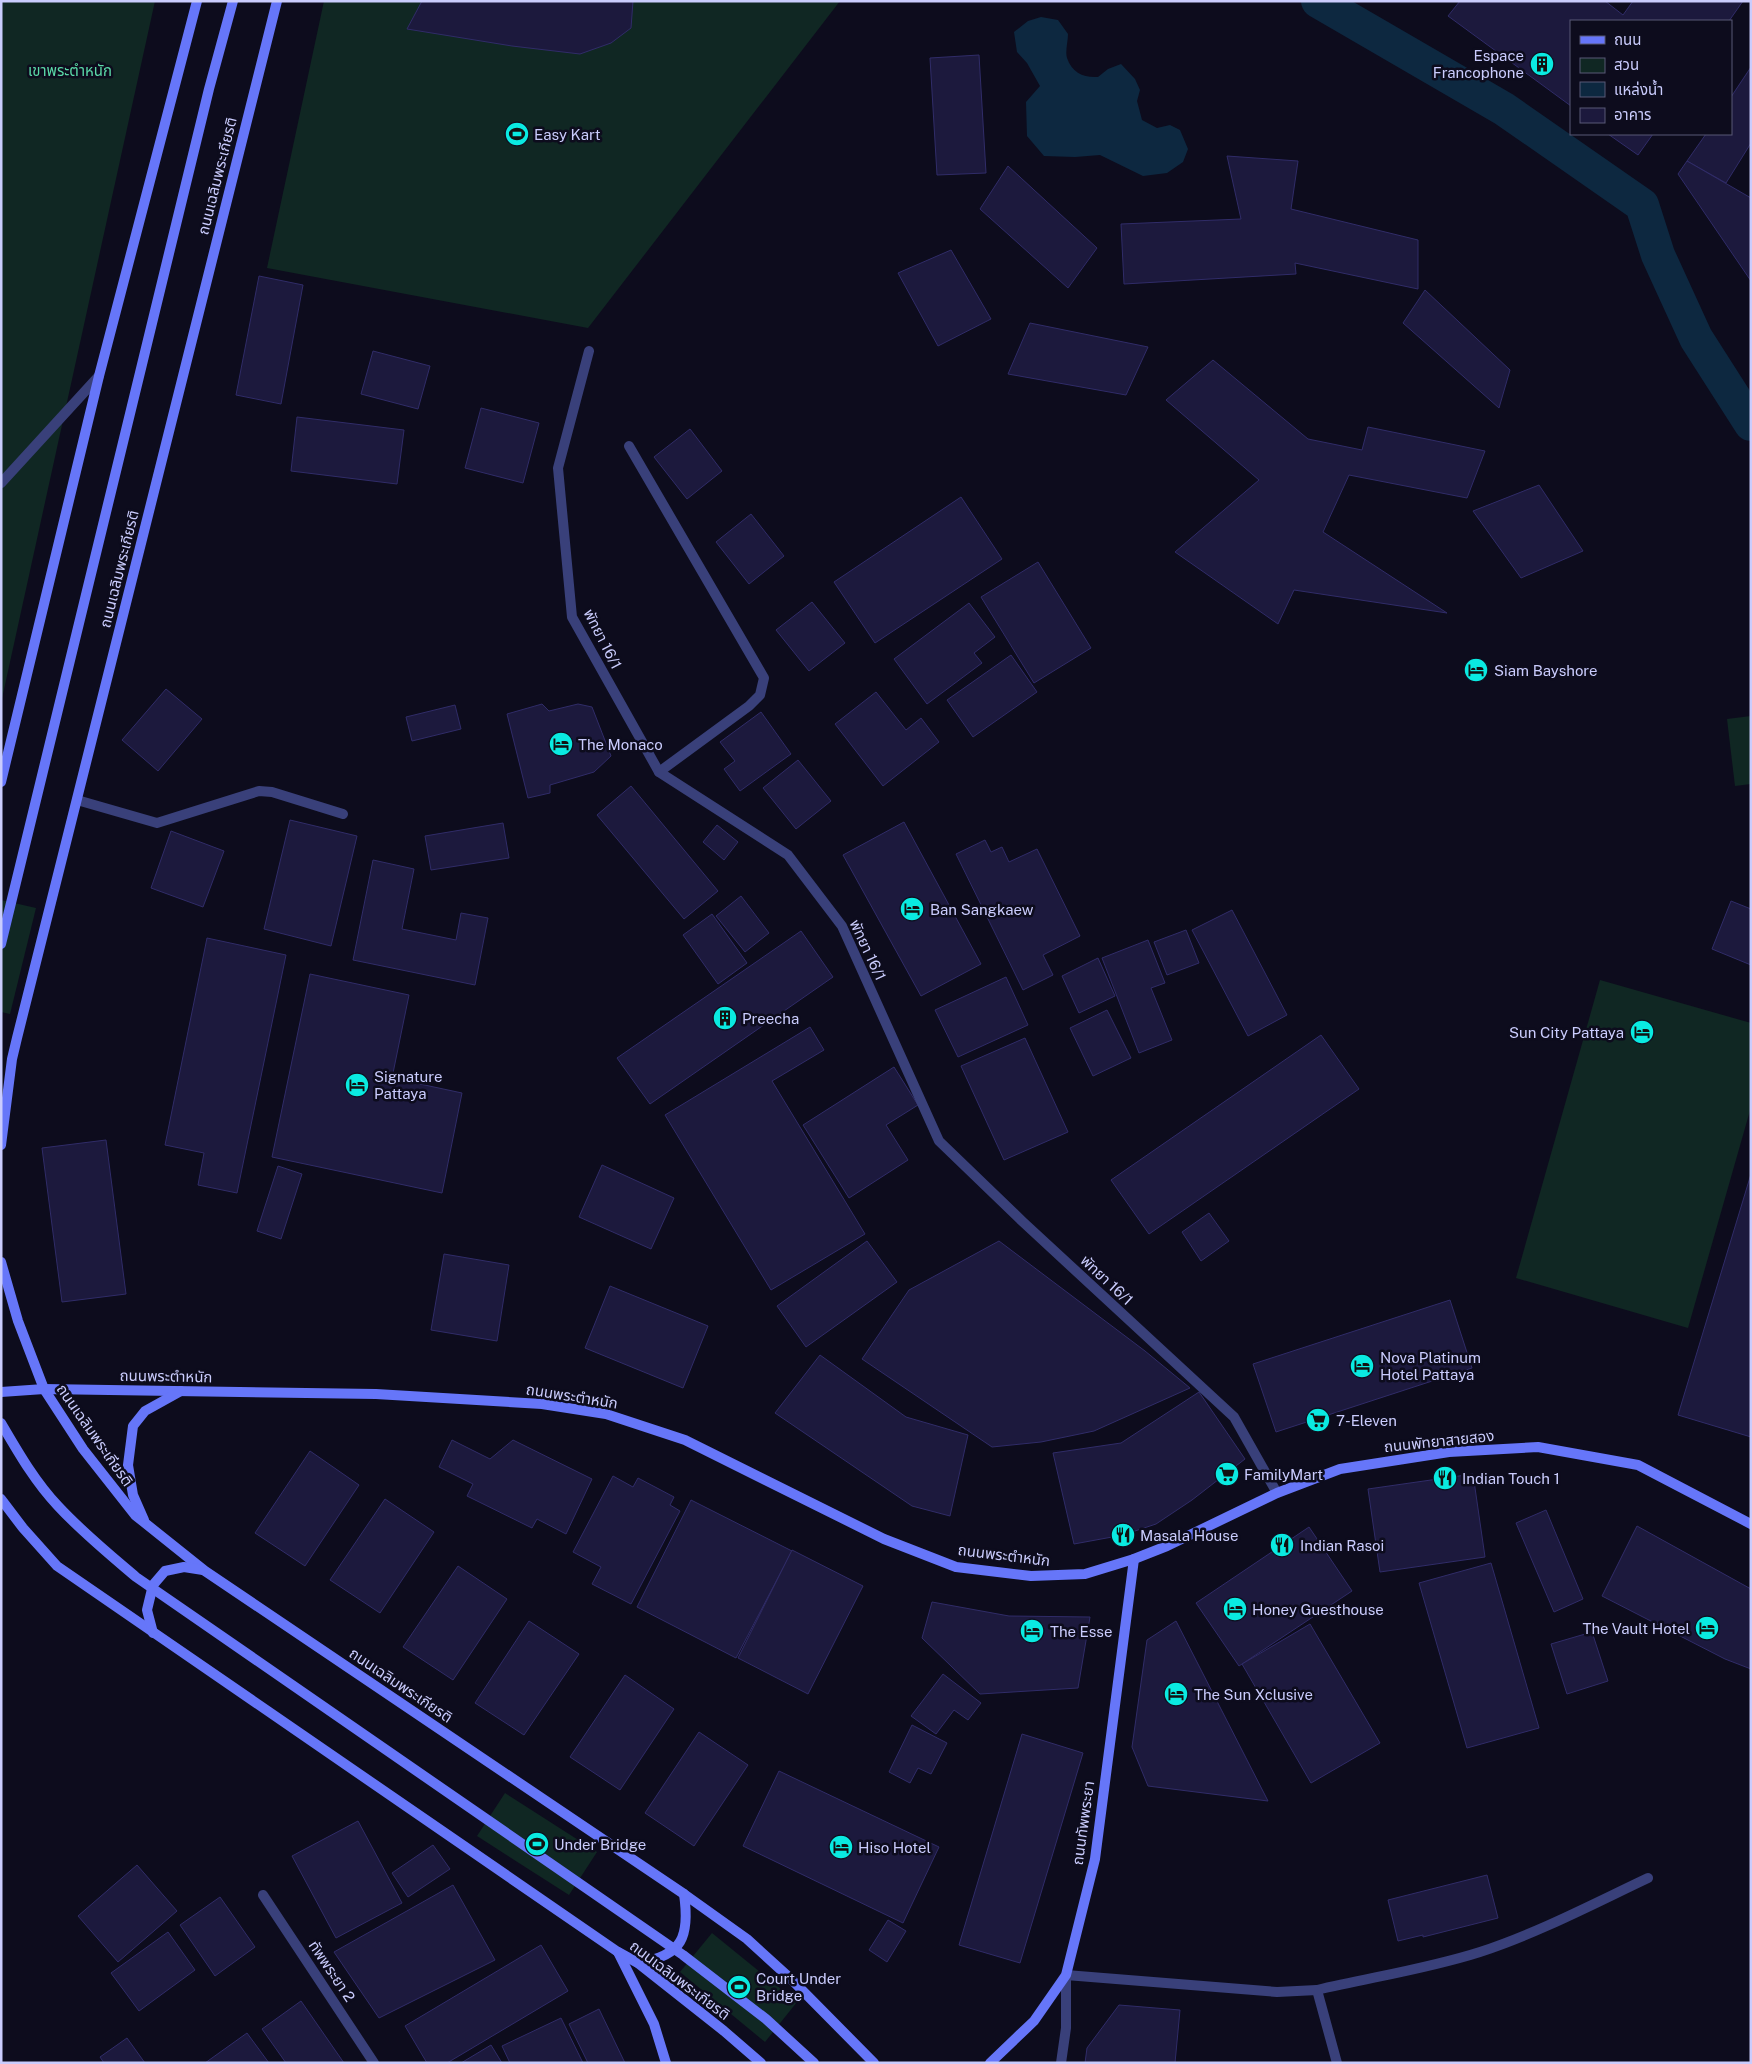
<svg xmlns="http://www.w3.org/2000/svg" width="1752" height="2064" font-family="'Public Sans','Noto Sans Thai',sans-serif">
	<rect width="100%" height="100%" fill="#0d0c1d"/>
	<!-- green -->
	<g fill="#102723">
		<path d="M 1,1 L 155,1 L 1,703 Z"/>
		<path d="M 324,1 L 840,1 L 588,328 L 267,268 Z"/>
		<path d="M 1751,716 L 1751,784 L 1735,786 L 1727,719 Z"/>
		<path d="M 1,900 L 36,908 L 10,1014 L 1,1012 Z"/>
		<path d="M 1600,980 L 1751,1023 L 1751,1107 L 1688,1328 L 1516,1278 Z"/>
		<path d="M 505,1793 L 597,1852 L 569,1895 L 477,1836 Z"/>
		<path d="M 712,1933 L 797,2002 L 765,2042 L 680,1972 Z"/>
	</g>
	<!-- water -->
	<path fill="#0d2840" d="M 1041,17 L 1058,20 L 1068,34 C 1068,41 1065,52 1067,58 C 1072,73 1084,78 1098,77 L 1108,69 L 1121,64 L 1135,79 L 1140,90 L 1137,101 L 1142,120 L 1157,128 L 1170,125 L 1180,130 L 1188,149 L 1183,162 L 1167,173 L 1143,176 L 1100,155 L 1075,157 L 1044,156 L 1027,136 L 1026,102 L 1040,86 L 1027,63 L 1017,52 L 1014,32 L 1028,21 Z"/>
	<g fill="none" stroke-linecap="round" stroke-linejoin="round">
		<!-- canal -->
		<path stroke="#0d2840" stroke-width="34" d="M 1318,1 L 1504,109 L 1642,205 L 1658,255 L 1696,338 L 1751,424"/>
	</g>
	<!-- building -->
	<g fill="#1c193d" stroke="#302c68">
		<path d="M 422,1 L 633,1 L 631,28 L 611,43 L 580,54 L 512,46 L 407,29 Z"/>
		<path d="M 1460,1 L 1605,1 L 1623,15 L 1633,1 L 1743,1 L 1729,21 L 1571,21 L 1571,106 L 1448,16 Z"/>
		<path d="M 979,55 L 986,173 L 937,175 L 930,58 Z"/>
		<path d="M 1751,67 L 1751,143 L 1726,183 L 1687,161 L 1706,134 L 1731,134 L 1731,97 Z"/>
		<path d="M 1608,134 L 1653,134 L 1638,155 Z"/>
		<path d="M 1227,156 L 1298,161 L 1291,209 L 1418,240 L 1418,289 L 1295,263 L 1296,274 L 1124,284 L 1121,224 L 1241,219 Z"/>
		<path d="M 1687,161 L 1751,198 L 1751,281 L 1678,174 Z"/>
		<path d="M 1008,166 L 1097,248 L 1068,288 L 980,209 Z"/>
		<path d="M 951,250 L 991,319 L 938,346 L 898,273 Z"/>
		<path d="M 259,276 L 303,285 L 281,404 L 236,395 Z"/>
		<path d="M 1425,290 L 1510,370 L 1499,408 L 1403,323 Z"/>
		<path d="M 1030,323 L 1148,347 L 1126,395 L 1008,374 Z"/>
		<path d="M 373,351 L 430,366 L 418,409 L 361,394 Z"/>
		<path d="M 1213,360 L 1308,439 L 1362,450 L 1368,427 L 1485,451 L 1467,498 L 1349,475 L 1323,532 L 1447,613 L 1294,590 L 1278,624 L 1175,552 L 1259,480 L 1166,400 Z"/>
		<path d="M 481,408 L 539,423 L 523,483 L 465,468 Z"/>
		<path d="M 297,417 L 404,430 L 397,484 L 291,471 Z"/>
		<path d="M 690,429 L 722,471 L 687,499 L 654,457 Z"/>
		<path d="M 1539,485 L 1583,551 L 1521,578 L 1473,511 Z"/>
		<path d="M 961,497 L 1002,559 L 875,643 L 834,582 Z"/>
		<path d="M 751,514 L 784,556 L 749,584 L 716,542 Z"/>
		<path d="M 1038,562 L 1091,648 L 1034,683 L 981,597 Z"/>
		<path d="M 812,602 L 845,643 L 809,671 L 776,630 Z"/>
		<path d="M 969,603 L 995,637 L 974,653 L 982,663 L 927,704 L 894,659 Z"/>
		<path d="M 1011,655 L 1037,692 L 973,737 L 947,700 Z"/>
		<path d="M 166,689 L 202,719 L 158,771 L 122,740 Z"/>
		<path d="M 876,692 L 906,730 L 921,718 L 939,742 L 883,786 L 835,724 Z"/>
		<path d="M 542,704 L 549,711 L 578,704 L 592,707 L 611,756 L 594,772 L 550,785 L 550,793 L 528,798 L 507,714 Z"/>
		<path d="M 455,705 L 461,729 L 412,741 L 406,717 Z"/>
		<path d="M 761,712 L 791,754 L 740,791 L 724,769 L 735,761 L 720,742 Z"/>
		<path d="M 798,760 L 831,801 L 796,829 L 763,788 Z"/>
		<path d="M 631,786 L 718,891 L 684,919 L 597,815 Z"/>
		<path d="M 290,820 L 357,836 L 331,946 L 264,929 Z"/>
		<path d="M 904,822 L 981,964 L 921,996 L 843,855 Z"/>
		<path d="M 503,823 L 509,858 L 431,870 L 425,836 Z"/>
		<path d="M 717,825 L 738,842 L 724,860 L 703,842 Z"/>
		<path d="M 171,831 L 224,851 L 203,907 L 151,888 Z"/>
		<path d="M 985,840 L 991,852 L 1002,847 L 1009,862 L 1037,849 L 1080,936 L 1043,955 L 1053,975 L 1023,990 L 956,854 Z"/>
		<path d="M 373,860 L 414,869 L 402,929 L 456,940 L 461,913 L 488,918 L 475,985 L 353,960 Z"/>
		<path d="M 741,896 L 769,933 L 745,952 L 716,916 Z"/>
		<path d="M 1731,901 L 1751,909 L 1751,965 L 1712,949 Z"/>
		<path d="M 1232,910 L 1287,1015 L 1248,1036 L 1192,930 Z"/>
		<path d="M 712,914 L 747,963 L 718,984 L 683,935 Z"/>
		<path d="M 1186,930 L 1199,963 L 1167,975 L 1154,942 Z"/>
		<path d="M 801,931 L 833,977 L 650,1104 L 617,1058 Z"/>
		<path d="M 207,938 L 286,955 L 237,1193 L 198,1185 L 204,1153 L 165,1145 Z"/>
		<path d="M 1148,940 L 1165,983 L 1151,988 L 1172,1040 L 1139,1053 L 1102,958 Z"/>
		<path d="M 1098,958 L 1115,996 L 1079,1013 L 1062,976 Z"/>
		<path d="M 310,974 L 409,995 L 392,1078 L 462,1093 L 442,1193 L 272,1157 Z"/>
		<path d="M 1006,977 L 1028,1025 L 958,1057 L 935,1010 Z"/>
		<path d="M 1107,1010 L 1131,1058 L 1093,1076 L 1070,1028 Z"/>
		<path d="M 810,1027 L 824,1050 L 772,1081 L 865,1234 L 771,1290 L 665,1115 Z"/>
		<path d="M 1321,1035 L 1359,1089 L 1149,1234 L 1111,1180 Z"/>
		<path d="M 1025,1038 L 1068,1132 L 1004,1160 L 961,1066 Z"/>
		<path d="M 894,1067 L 918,1105 L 886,1125 L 908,1160 L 849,1198 L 803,1125 Z"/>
		<path d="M 106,1140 L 126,1294 L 62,1302 L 42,1148 Z"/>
		<path d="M 602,1165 L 674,1198 L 651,1249 L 579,1217 Z"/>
		<path d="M 278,1166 L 302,1174 L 281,1239 L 257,1231 Z"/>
		<path d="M 1751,1174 L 1751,1437 L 1678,1415 Z"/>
		<path d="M 1209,1213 L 1229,1241 L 1201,1261 L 1182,1232 Z"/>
		<path d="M 867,1241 L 897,1282 L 806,1347 L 777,1306 Z"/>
		<path d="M 999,1241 L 1145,1351 L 1190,1388 L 1094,1431 L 1041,1442 L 992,1447 L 862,1359 L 909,1290 Z"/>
		<path d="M 444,1254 L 509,1265 L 497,1341 L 431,1330 Z"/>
		<path d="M 610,1286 L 708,1326 L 683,1388 L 585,1348 Z"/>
		<path d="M 1450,1300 L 1472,1368 L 1276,1432 L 1253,1364 Z"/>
		<path d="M 820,1355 L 906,1417 L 968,1435 L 950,1516 L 912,1506 L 775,1413 Z"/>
		<path d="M 1199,1392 L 1245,1459 L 1192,1500 L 1156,1524 L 1123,1535 L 1074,1544 L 1053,1453 L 1121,1443 Z"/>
		<path d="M 452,1440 L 490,1459 L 513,1440 L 592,1479 L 566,1534 L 537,1519 L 532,1528 L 467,1496 L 473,1484 L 439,1467 Z"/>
		<path d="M 310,1451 L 359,1485 L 305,1566 L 255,1533 Z"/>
		<path d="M 1473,1474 L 1485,1557 L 1380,1572 L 1368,1489 Z"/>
		<path d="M 613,1476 L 633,1487 L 638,1478 L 674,1497 L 670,1505 L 680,1511 L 631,1604 L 592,1584 L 601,1567 L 573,1552 Z"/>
		<path d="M 385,1499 L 434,1532 L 380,1613 L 330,1580 Z"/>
		<path d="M 691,1500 L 792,1551 L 736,1658 L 637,1607 Z"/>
		<path d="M 1546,1510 L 1583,1599 L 1554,1612 L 1516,1523 Z"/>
		<path d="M 1637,1526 L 1751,1589 L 1751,1669 L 1725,1659 L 1602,1596 Z"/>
		<path d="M 1309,1527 L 1352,1591 L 1239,1666 L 1196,1603 Z"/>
		<path d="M 792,1550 L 863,1586 L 808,1694 L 738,1658 Z"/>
		<path d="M 1491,1563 L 1539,1728 L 1467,1748 L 1419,1583 Z"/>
		<path d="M 458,1566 L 507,1599 L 453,1680 L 403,1647 Z"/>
		<path d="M 932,1602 L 1009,1616 L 1090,1617 L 1078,1688 L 980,1694 L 922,1638 Z"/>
		<path d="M 529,1621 L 579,1654 L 524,1735 L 475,1703 Z"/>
		<path d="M 1176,1621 L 1268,1801 L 1148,1786 L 1132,1747 L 1147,1640 Z"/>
		<path d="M 1310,1624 L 1380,1743 L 1311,1783 L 1242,1664 Z"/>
		<path d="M 1592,1632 L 1608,1681 L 1567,1694 L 1551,1644 Z"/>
		<path d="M 943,1674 L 981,1703 L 968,1720 L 954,1710 L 936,1734 L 911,1716 Z"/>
		<path d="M 625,1675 L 674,1709 L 620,1790 L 570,1757 Z"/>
		<path d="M 912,1725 L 947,1743 L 931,1774 L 918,1768 L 910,1783 L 889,1772 Z"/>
		<path d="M 699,1732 L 748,1765 L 694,1846 L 645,1813 Z"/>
		<path d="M 1022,1734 L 1083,1753 L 1020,1963 L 959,1945 Z"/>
		<path d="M 779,1771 L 939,1847 L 903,1923 L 743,1846 Z"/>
		<path d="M 358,1821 L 402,1903 L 336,1938 L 292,1856 Z"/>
		<path d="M 433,1845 L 450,1869 L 408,1897 L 392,1873 Z"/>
		<path d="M 137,1865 L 177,1911 L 118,1962 L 78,1916 Z"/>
		<path d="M 1487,1875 L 1498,1918 L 1423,1937 L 1423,1935 L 1398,1941 L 1388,1900 Z"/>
		<path d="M 453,1885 L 495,1960 L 379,2018 L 334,1952 Z"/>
		<path d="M 220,1897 L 255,1947 L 215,1976 L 180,1925 Z"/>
		<path d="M 888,1920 L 906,1931 L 887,1962 L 869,1950 Z"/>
		<path d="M 168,1932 L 195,1970 L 139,2011 L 111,1973 Z"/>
		<path d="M 541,1945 L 568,1991 L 447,2063 L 427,2063 L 405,2026 Z"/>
		<path d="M 301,2001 L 344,2063 L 286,2063 L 262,2029 Z"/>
		<path d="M 1119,2005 L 1180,2010 L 1175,2063 L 1085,2063 L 1087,2048 Z"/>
		<path d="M 599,2009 L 625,2063 L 588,2063 L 569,2024 Z"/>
		<path d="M 561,2018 L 583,2063 L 510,2063 L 502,2046 Z"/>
		<path d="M 247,2033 L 269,2063 L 205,2063 Z"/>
		<path d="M 127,2038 L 145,2063 L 104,2063 L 100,2057 Z"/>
		<path d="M 491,2045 L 502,2063 L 461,2063 Z"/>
	</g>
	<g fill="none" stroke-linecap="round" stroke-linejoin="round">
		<!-- street -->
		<g stroke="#39407a" stroke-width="10">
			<path d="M 589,351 L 558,468 L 572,617 L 659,772 L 788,855 L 842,926 L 939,1141 L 1023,1222 L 1234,1417 L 1277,1493"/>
			<path d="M 629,446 L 764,678 L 760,695 L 749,706 L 659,772"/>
			<path d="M 1,483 L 99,376"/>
			<path d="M 77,800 L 157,823 L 259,791 L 272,792 L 343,814"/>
			<path d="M 263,1895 L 374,2063"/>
			<path d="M 1317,1990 C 1372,1977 1427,1969 1480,1952 C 1538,1933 1593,1904 1648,1878"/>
			<path d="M 1061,2063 L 1066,2028 L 1066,1975 L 1277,1992 L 1317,1990 L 1337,2063"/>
		</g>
		<!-- secondary -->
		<g stroke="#6676f9" stroke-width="10">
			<path d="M 1,782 L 99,376 L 197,1"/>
			<path d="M 1,944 L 209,89 L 233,1"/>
			<path d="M 1,1145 L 12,1059 L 17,1038 L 277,1"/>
			<path d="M 1,1262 L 18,1321 L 44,1389 L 83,1449 L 135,1515 L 205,1571 L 684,1894 L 747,1939 L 792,1980 L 874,2063"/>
			<path d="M 1,1392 L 44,1389 L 376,1394 L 542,1404 L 606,1414 L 685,1440 L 884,1539 L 956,1567 L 1031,1576 L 1085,1574 L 1134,1559 L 1167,1546 L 1277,1493 L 1340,1469 L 1449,1452 L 1538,1447 L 1638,1465 L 1751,1524"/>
			<path d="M 1,1499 L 23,1528 L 57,1566 L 618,1952 L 638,1963 L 724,2031 L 761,2063"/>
			<path d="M 144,1520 L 133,1495 L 128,1465 L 133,1426 L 145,1411 L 181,1391"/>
			<path d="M 153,1633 L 147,1610 L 153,1585 L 165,1571 L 184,1567 L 203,1570"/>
			<path d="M 618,1952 L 654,2024 L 666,2063"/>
			<path d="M 638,1963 C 683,1956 690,1936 684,1894"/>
			<path d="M 990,2063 L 1034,2021 L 1066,1975 L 1095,1859 L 1134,1559"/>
		</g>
		<!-- secondary-bridge -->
		<path stroke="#6676f9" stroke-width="10" d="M 1,1423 C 18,1452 35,1482 58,1506 C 82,1532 109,1554 136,1577 L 683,1955 L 766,2019 L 814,2063"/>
	</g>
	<!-- icons -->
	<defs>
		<g id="building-disc" transform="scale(1.25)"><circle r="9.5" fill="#0aeae1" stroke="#0d0c1d"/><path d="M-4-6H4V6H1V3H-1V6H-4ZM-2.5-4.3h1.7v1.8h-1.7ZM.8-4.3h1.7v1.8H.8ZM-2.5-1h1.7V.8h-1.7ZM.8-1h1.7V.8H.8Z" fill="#111"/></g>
		<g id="stadium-disc" transform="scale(1.25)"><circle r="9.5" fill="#0aeae1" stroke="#0d0c1d"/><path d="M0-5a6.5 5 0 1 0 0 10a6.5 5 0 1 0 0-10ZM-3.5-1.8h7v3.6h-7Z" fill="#111"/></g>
		<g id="hotel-disc" transform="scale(1.25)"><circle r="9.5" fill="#0aeae1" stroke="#0d0c1d"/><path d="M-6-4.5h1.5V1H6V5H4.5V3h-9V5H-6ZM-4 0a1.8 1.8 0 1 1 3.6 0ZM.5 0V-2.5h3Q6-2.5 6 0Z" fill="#111"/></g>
		<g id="supermarket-disc" transform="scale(1.25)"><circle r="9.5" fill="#0aeae1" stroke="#0d0c1d"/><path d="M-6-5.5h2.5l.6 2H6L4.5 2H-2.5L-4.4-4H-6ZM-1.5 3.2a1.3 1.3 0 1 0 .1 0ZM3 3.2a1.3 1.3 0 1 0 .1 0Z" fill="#111"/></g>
		<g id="restaurant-disc" transform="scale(1.25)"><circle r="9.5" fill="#0aeae1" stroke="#0d0c1d"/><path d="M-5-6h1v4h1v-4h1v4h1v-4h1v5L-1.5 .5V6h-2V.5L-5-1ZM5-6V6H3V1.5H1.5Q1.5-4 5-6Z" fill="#111"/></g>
	</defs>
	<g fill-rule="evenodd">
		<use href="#building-disc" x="1542" y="64"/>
		<use href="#stadium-disc" x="517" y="134"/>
		<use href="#hotel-disc" x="1476" y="670"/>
		<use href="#hotel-disc" x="561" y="744"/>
		<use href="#hotel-disc" x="912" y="909"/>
		<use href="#building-disc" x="725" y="1018"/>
		<use href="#hotel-disc" x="1642" y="1032"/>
		<use href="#hotel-disc" x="357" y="1085"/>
		<use href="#hotel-disc" x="1362" y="1366"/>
		<use href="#supermarket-disc" x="1318" y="1420"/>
		<use href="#supermarket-disc" x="1227" y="1474"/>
		<use href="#restaurant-disc" x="1445" y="1478"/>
		<use href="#restaurant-disc" x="1123" y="1535"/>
		<use href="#restaurant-disc" x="1282" y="1545"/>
		<use href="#hotel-disc" x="1235" y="1609"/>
		<use href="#hotel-disc" x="1707" y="1628"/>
		<use href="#hotel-disc" x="1032" y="1631"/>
		<use href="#hotel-disc" x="1176" y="1694"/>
		<use href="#stadium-disc" x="537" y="1844"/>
		<use href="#hotel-disc" x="841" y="1847"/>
		<use href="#stadium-disc" x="739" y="1987"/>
	</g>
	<g text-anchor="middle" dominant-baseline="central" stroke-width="5" stroke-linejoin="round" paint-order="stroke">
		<!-- poi labels -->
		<g font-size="15" fill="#caccfd" stroke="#0d0c1d" text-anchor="start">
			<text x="1524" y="55" text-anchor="end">Espace<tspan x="1524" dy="17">Francophone</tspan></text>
			<text x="534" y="134">Easy Kart</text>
			<text x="1494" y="670">Siam Bayshore</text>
			<text x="578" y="744">The Monaco</text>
			<text x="930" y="909">Ban Sangkaew</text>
			<text x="742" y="1018">Preecha</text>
			<text x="1624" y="1032" text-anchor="end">Sun City Pattaya</text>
			<text x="374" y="1076">Signature<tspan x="374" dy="17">Pattaya</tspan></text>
			<text x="1380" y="1357">Nova Platinum<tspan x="1380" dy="17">Hotel Pattaya</tspan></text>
			<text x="1336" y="1420">7-Eleven</text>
			<text x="1244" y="1474">FamilyMart</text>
			<text x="1462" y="1478">Indian Touch 1</text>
			<text x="1140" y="1535">Masala House</text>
			<text x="1300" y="1545">Indian Rasoi</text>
			<text x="1252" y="1609">Honey Guesthouse</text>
			<text x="1690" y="1628" text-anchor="end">The Vault Hotel</text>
			<text x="1050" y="1631">The Esse</text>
			<text x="1194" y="1694">The Sun Xclusive</text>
			<text x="554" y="1844">Under Bridge</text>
			<text x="858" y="1847">Hiso Hotel</text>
			<text x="756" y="1978">Court Under<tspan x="756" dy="17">Bridge</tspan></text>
		</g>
		<!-- park labels -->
		<g font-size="15" fill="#5bd9a8" stroke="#0d0c1d">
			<text x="70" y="70">เขาพระตำหนัก</text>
		</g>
		<!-- street labels -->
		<g font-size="15" fill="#caccfd" stroke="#0d0c1d">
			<text transform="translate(217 176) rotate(-76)">ถนนเฉลิมพระเกียรติ</text>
			<text transform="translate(119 569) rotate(-76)">ถนนเฉลิมพระเกียรติ</text>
			<text transform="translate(603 639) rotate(63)">พัทยา 16/1</text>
			<text transform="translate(868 950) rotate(65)">พัทยา 16/1</text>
			<text transform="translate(1107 1280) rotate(43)">พัทยา 16/1</text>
			<text transform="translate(166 1376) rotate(1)">ถนนพระตำหนัก</text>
			<text transform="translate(572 1396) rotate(9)">ถนนพระตำหนัก</text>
			<text transform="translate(95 1435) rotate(55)">ถนนเฉลิมพระเกียรติ</text>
			<text transform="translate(1439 1441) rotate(-6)">ถนนพัทยาสายสอง</text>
			<text transform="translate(1004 1555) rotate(7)">ถนนพระตำหนัก</text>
			<text transform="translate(401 1685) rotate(34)">ถนนเฉลิมพระเกียรติ</text>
			<text transform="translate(1083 1823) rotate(-82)">ถนนทัพพระยา</text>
			<text transform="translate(332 1971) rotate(56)">ทัพพระยา 2</text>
			<text transform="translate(680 1980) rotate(37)">ถนนเฉลิมพระเกียรติ</text>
		</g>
	</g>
	<!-- border -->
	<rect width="1752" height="2064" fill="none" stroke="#caccfd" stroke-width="5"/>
	<!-- legend -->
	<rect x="1570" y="20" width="162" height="115" fill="#0d0c1d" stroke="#595977"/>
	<rect x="1580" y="36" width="25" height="8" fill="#6676f9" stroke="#595977"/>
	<text x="1614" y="45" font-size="15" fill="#caccfd">ถนน</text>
	<rect x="1580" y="58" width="25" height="15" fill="#102723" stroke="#595977"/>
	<text x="1614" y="70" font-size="15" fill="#caccfd">สวน</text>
	<rect x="1580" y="82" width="25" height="15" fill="#0d2840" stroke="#595977"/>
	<text x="1614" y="95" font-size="15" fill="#caccfd">แหล่งน้ำ</text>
	<rect x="1580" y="108" width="25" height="15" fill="#1c193d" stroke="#595977"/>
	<text x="1614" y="120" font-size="15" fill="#caccfd">อาคาร</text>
</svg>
